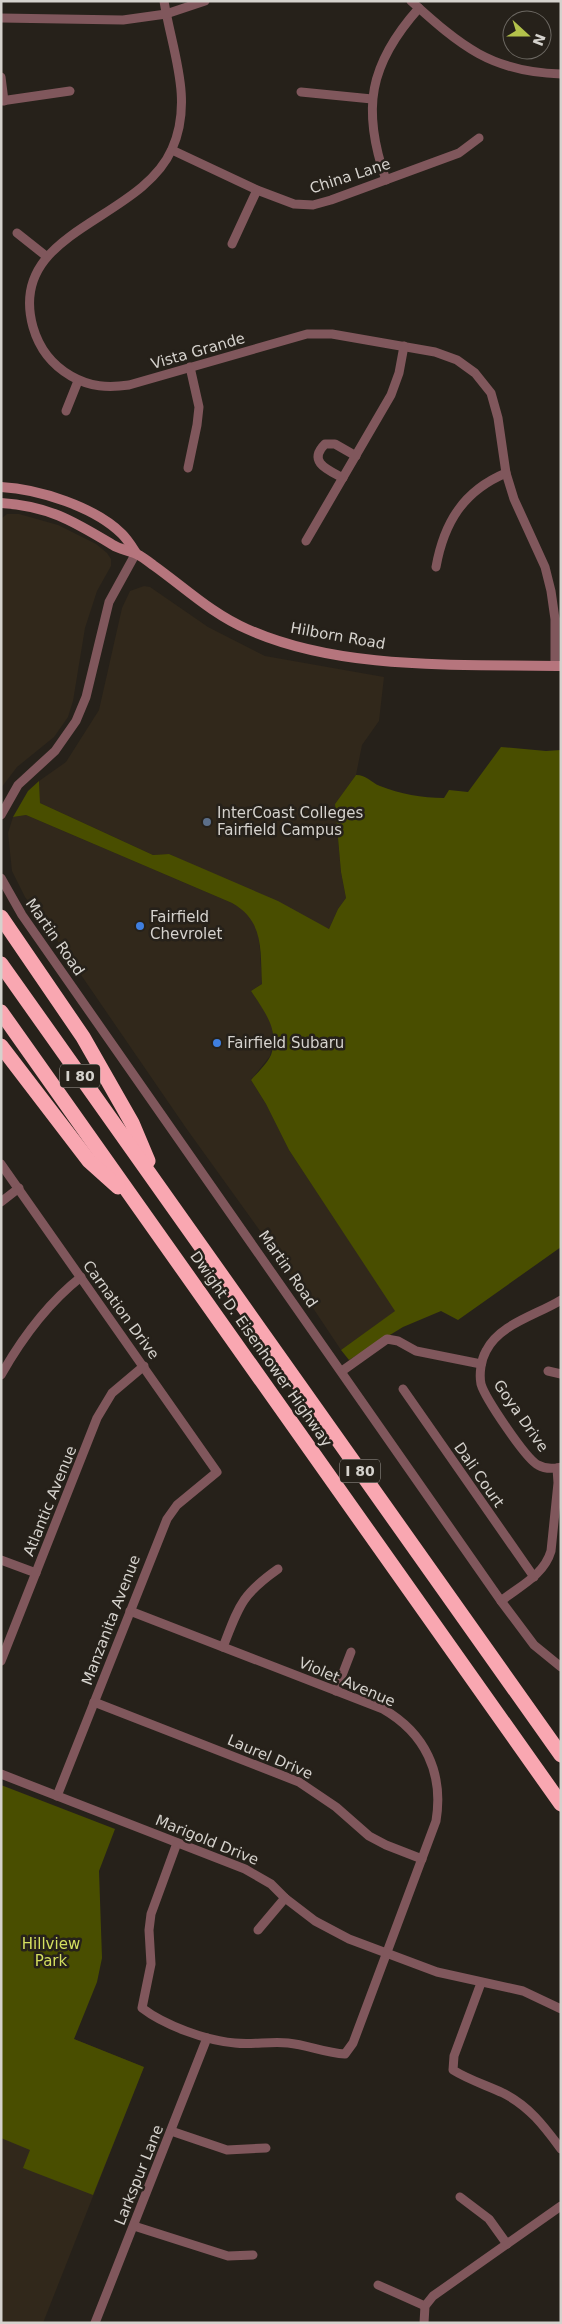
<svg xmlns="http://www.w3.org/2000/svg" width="562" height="2324" font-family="'DejaVu Sans',sans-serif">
	<rect width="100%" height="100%" fill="#26211a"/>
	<!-- built -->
	<g fill="#31281b">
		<path d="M 7,514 L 19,514 L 58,525 L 96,544 L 107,553 L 111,559 L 111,566 L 97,591 L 85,628 L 73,701 L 68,717 L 54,737 L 17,767 L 1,788 L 1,519 Z"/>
		<path d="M 144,586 L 150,587 L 208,627 L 265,656 L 384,677 L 379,721 L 362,745 L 356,775 L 335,804 L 341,872 L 346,898 L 338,909 L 329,929 L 169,854 L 153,855 L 40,803 L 39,781 L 66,762 L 99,710 L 122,608 L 130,591 Z"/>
		<path d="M 26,815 L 232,903 L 243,909 L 253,920 L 259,934 L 262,984 L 251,991 L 269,1017 L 274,1029 L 270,1056 L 251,1080 L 266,1104 L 289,1150 L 396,1311 L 341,1350 L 281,1260 L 186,1128 L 44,921 L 25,897 L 12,871 L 8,833 L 13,817 Z"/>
		<path d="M 1,2010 L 144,2067 L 43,2323 L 1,2323 Z"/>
	</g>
	<!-- green -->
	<g fill="#494e00">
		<path d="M 501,747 L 546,751 L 561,750 L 561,1247 L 458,1320 L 441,1311 L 403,1327 L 349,1360 L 341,1350 L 395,1311 L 289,1150 L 266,1104 L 251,1080 C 257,1073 267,1064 271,1055 C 280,1030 264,1011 251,991 L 262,984 C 260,952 265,921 232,903 L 26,815 L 13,817 L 28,791 L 39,781 L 40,803 L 153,855 L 169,854 L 278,901 L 329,929 L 338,909 L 346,898 L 341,872 L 335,804 L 356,775 C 367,775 370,782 380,786 C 400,794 422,798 444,798 L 449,790 L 468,792 Z"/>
		<path d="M 1,1785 L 115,1829 L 99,1871 L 102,1958 L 97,1982 L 74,2039 L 144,2067 L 93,2195 L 23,2168 L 30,2150 L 1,2138 Z"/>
	</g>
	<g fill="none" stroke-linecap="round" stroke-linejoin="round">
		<!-- street -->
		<g stroke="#80575c" stroke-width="9">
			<path d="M 164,1 C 172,51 194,100 172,149 C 140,222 6,230 33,327 C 39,348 52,365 71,376 C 90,387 108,388 129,385 L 307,334 L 332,334 L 435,352 L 457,360 L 475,373 L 491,393 L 498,418 L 506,473 L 514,499 L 545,567 L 551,591 L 555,619 L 555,666"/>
			<path d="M 411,1 C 461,46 491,72 561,74"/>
			<path d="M 1,18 L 123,20 L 166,14 L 205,1"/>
			<path d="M 1,77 L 4,101"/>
			<path d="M 301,92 L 372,99"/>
			<path d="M 1,101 L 70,91"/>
			<path d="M 172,150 L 257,190 L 294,204 L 313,205 L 331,200 L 459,153 L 479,138"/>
			<path d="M 386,180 C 361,109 369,64 419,8"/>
			<path d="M 17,233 L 46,256"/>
			<path d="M 232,244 L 257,190"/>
			<path d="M 66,411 L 78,381"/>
			<path d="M 188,468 L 197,425 L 199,407 L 190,367"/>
			<path d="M 343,478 C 328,470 307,462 325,444 L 335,444 L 356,456"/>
			<path d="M 306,541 L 391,395 L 399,373 L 404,346"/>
			<path d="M 436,567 C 444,523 463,491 506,473"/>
			<path d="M 1,815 L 18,785 L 55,751 L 76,721 L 86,697 L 109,602 L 136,553"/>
			<path d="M 1,878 L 22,915 L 501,1601 L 534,1645 L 561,1667"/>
			<path d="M 1,1164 L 217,1472 L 177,1505 L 167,1519 L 57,1796"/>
			<path d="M 1,1202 L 19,1188"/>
			<path d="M 561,1300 C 537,1315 499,1324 486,1351 C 481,1360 479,1374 481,1384 C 485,1398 526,1459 538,1465 C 545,1469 553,1469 561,1467"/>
			<path d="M 342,1371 L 387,1339 L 398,1341 L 416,1351 L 481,1364"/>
			<path d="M 548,1371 L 561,1374"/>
			<path d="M 1,1375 C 22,1338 48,1303 81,1277"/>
			<path d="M 403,1389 L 534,1577"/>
			<path d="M 1,1560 L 36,1573"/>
			<path d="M 501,1601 C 520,1586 544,1575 551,1551 L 558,1483 L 557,1468"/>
			<path d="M 130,1611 L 383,1709 C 425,1733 444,1773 436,1821 L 353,2043 L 345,2054 C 325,2053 308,2045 288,2043 C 271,2041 253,2045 235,2043 C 207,2041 164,2025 142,2008 L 151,1964 L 149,1930 L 151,1914 L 177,1843"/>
			<path d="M 223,1647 C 239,1606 241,1595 278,1569"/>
			<path d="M 1,1661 L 97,1418 L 112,1393 L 144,1366"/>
			<path d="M 336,1691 L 351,1652"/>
			<path d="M 94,1702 L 299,1782 L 336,1807 L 369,1836 L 386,1845 L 422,1859"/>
			<path d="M 1,1774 L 245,1869 L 271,1884 L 285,1898 L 315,1921 L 349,1939 L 437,1972 L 523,1991 L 561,2009"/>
			<path d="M 258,1930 L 285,1898"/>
			<path d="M 481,1983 L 454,2056 L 453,2070 C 469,2080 486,2085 503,2093 C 529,2106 544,2126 561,2149"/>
			<path d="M 171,2131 L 227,2150 L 266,2148"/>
			<path d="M 460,2197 L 489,2219 L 507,2244"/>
			<path d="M 134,2226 L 228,2256 L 253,2255"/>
			<path d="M 378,2285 L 425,2306"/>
			<path d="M 95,2323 L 207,2038"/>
			<path d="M 424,2323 L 425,2306 L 433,2296 L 561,2206"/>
		</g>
		<!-- secondary -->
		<g stroke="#b6757d" stroke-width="10">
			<path d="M 1,487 C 39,489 95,507 122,534 C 128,540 132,547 136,553"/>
			<path d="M 1,503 C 49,506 73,521 113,545 C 119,549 127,550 134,553 C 141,555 147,561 153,565 C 184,587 212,614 247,629 C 340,671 460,664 561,666"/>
		</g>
		<!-- highway -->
		<g stroke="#f9a7b1" stroke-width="15">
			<path d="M 1,917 L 83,1037 L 132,1123 L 148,1161"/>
			<path d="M 1,964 L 561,1755"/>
			<path d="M 1,1012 L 561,1804"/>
			<path d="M 1,1046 L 89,1161 L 118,1187"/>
		</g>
	</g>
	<!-- markers -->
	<circle fill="#5c6f8a" stroke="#26211a" stroke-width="2" cx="207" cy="822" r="5"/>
	<g fill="#3f7fe0" stroke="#26211a" stroke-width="2">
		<circle cx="140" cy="926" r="5"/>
		<circle cx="217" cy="1043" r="5"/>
	</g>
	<g text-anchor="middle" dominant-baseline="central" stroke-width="5" stroke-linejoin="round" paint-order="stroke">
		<!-- shield labels -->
		<g fill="#26211a" stroke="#a09d97" stroke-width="1">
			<rect x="60" y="1064.5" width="40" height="23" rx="4"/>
			<rect x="340" y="1459.5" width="40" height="23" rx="4"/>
		</g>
		<g font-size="14" font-weight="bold" fill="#d5d2cd">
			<text x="80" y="1076">I 80</text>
			<text x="360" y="1471">I 80</text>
		</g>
		<!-- street labels -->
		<g font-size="15" fill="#d5d2cd" stroke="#26211a">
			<text transform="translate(350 176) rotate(-18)">China Lane</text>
			<text transform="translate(198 351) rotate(-16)">Vista Grande</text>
			<text transform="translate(338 636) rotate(10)">Hilborn Road</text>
			<text transform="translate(55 937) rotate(55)">Martin Road</text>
			<text transform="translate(288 1269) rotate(55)">Martin Road</text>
			<text transform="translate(121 1310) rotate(54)">Carnation Drive</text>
			<text transform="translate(261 1349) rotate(55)">Dwight D. Eisenhower Highway</text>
			<text transform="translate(521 1416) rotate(55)">Goya Drive</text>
			<text transform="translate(479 1475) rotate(55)">Dali Court</text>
			<text transform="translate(50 1501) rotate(-68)">Atlantic Avenue</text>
			<text transform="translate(111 1620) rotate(-69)">Manzanita Avenue</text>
			<text transform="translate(347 1682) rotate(23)">Violet Avenue</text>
			<text transform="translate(270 1757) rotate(23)">Laurel Drive</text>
			<text transform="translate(207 1840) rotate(22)">Marigold Drive</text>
			<text transform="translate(139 2175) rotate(-68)">Larkspur Lane</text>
		</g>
		<!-- poi labels -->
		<g font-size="15" fill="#d5d2cd" stroke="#26211a" text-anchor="start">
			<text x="217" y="813">InterCoast Colleges<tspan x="217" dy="17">Fairfield Campus</tspan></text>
			<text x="150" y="917">Fairfield<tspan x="150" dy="17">Chevrolet</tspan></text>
			<text x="227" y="1043">Fairfield Subaru</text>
		</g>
		<!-- park labels -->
		<g font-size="15" fill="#d4df5f" stroke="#26211a">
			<text x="51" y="1944">Hillview<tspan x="51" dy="17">Park</tspan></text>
		</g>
	</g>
	<!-- border -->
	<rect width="562" height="2324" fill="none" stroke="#d5d2cd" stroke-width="5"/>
	<!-- north arrow -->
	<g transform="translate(527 35) rotate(111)"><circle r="24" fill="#26211a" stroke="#6c6862"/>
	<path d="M0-4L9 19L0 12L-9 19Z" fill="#b3c24b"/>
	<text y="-8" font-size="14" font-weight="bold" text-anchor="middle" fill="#d5d2cd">N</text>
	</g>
</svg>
